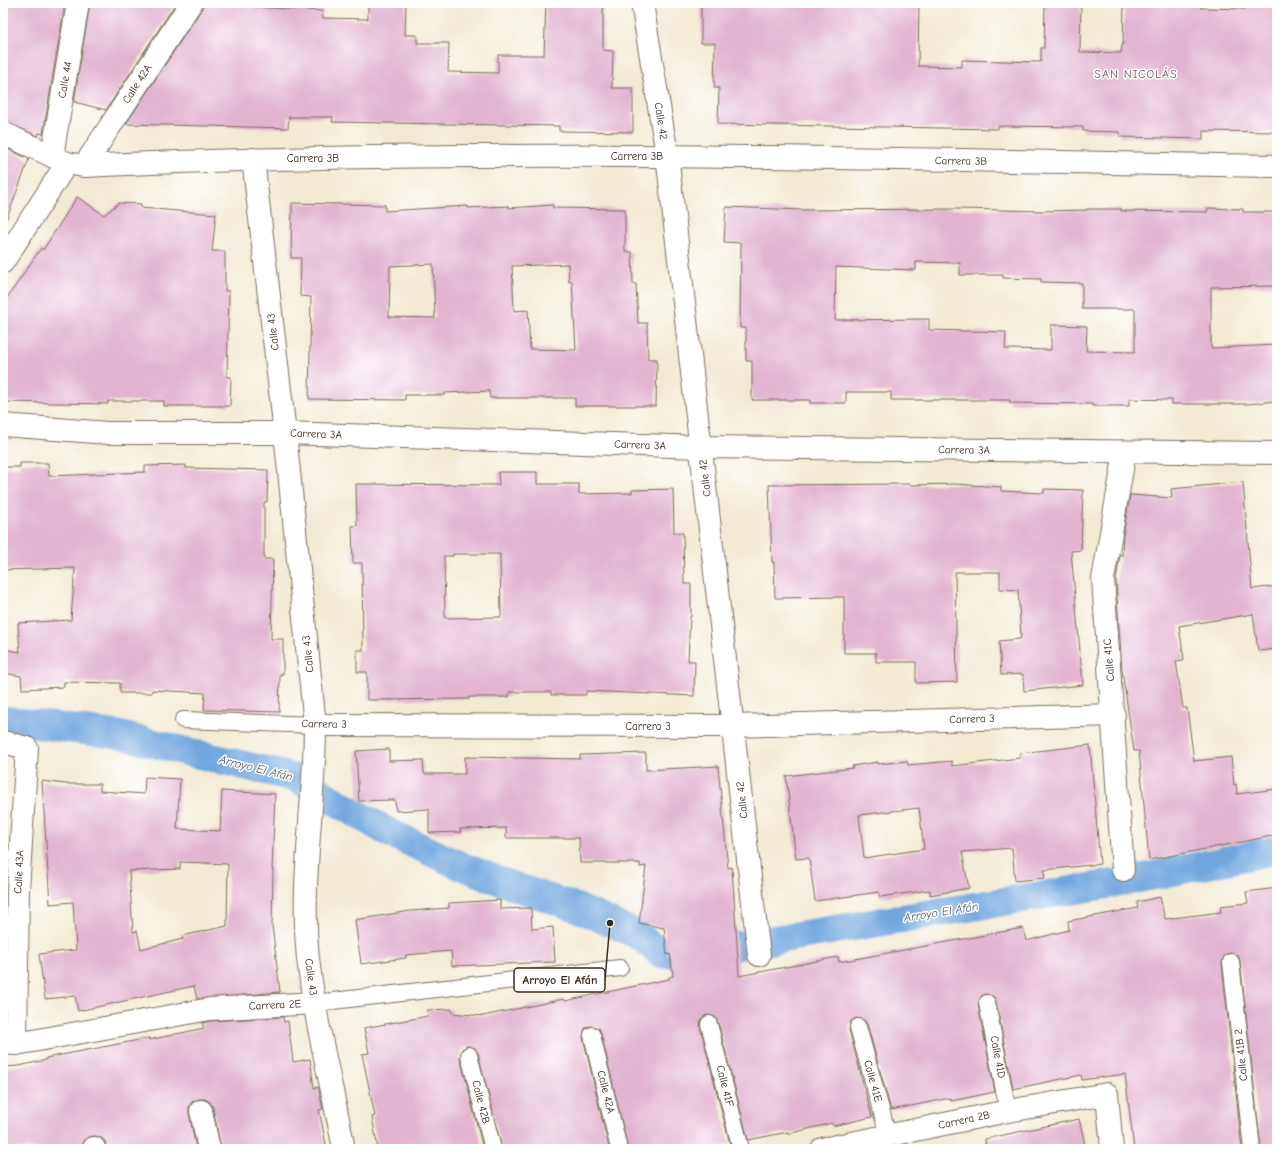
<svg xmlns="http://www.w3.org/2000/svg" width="1280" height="1152" font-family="'Comic Neue',sans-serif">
	<rect width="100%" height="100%" fill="#fff"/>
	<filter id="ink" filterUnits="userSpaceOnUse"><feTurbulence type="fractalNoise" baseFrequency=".025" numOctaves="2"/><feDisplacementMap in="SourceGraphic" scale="8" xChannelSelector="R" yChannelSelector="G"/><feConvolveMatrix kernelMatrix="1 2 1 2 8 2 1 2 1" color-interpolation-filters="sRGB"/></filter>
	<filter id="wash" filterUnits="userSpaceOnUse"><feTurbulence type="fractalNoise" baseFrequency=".012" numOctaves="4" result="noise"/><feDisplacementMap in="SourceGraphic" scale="16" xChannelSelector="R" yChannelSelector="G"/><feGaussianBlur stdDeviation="0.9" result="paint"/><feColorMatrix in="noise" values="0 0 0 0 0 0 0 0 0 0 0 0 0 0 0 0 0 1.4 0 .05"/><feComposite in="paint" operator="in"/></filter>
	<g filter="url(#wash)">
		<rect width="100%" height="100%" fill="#f3ead4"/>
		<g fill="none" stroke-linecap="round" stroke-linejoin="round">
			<!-- canal -->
			<path stroke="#70a6de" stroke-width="29" d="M 3,720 L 119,735 L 296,778 L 386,831 L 461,866 L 513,886 L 578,908 L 636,934 L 662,954 L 712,950 L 1122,882 L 1277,850"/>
		</g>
		<g id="blocks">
			<!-- building -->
			<g fill="#e2b4d0" fill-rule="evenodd">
				<path d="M 3,3 L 65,3 L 43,134 L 39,133 L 38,136 L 3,121 Z"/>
				<path d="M 90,3 L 176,3 L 106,110 L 74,102 Z"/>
				<path d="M 203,3 L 254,3 L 253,7 L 323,11 L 322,18 L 368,19 L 368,3 L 406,3 L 405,35 L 417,35 L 417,43 L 449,43 L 448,72 L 498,73 L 498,55 L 544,55 L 546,3 L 603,3 L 603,50 L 613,51 L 612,88 L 633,88 L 633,132 L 559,131 L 559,126 L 332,122 L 333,117 L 289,117 L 288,128 L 126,124 L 201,10 Z"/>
				<path d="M 701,3 L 919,3 L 918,66 L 962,67 L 962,60 L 1041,62 L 1041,48 L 1044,48 L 1045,3 L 1081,3 L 1080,52 L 1121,53 L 1122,45 L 1123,45 L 1124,3 L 1201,3 L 1201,8 L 1245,9 L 1245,3 L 1277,3 L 1277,132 L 1203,131 L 1203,139 L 1165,138 L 1120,137 L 1120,132 L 1083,131 L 1083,127 L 998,126 L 998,129 L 718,124 L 719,88 L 714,88 L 715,43 L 701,43 Z"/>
				<path d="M 3,147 L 29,159 L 5,223 L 3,222 Z"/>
				<path d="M 77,197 L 104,215 L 119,203 L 141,204 L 141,208 L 216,214 L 212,251 L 225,251 L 225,291 L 229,291 L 227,377 L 231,377 L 230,406 L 164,406 L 164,401 L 108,401 L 108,404 L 3,402 L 3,304 L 41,248 L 43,250 Z"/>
				<path d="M 292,203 L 385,205 L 385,211 L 468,206 L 468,208 L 509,206 L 509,208 L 553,205 L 553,208 L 625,209 L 625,252 L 632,252 L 633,284 L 636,284 L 638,323 L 647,323 L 648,359 L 657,359 L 656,406 L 575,406 L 575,398 L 490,398 L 489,391 L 445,393 L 445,395 L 405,395 L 405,400 L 309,399 L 311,297 L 300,296 L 301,258 L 291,258 ZM 433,264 L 435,318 L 389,317 L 390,266 ZM 568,264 L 569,282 L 572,281 L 576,350 L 530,349 L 528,310 L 514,311 L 512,266 Z"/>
				<path d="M 726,207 L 802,210 L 961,209 L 1043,211 L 1087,210 L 1087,209 L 1121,209 L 1121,211 L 1207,212 L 1208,208 L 1243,209 L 1243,212 L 1277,212 L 1277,286 L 1211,287 L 1211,348 L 1277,345 L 1277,401 L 1247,404 L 1172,404 L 1172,400 L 1129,399 L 1129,406 L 1092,406 L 1092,404 L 1010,403 L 1010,400 L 891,400 L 891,392 L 846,392 L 846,403 L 810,403 L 810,400 L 752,400 L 752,361 L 746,361 L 746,328 L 740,328 L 741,243 L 724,242 ZM 916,262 L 960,263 L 960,275 L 1003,275 L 1003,278 L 1041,279 L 1041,282 L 1082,283 L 1082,309 L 1135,309 L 1135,352 L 1086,351 L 1087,326 L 1051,325 L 1051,350 L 1005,349 L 1006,332 L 929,330 L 929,319 L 835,320 L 836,267 L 916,270 Z"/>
				<path d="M 20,463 L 48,463 L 49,476 L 145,472 L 145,466 L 186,465 L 186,468 L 268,470 L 267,502 L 264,502 L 264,559 L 273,559 L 271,639 L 283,639 L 283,674 L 280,674 L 279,712 L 204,710 L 205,693 L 152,690 L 152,693 L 120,693 L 120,683 L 64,682 L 64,687 L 22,689 L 21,676 L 3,673 L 3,649 L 20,652 L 18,623 L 71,620 L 75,568 L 3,570 L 3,467 L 20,467 Z"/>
				<path d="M 498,472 L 537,472 L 537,484 L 579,484 L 579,494 L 632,493 L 632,490 L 673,489 L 674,533 L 683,533 L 684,584 L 691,584 L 691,617 L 690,617 L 688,661 L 695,661 L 694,696 L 586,691 L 586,695 L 551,695 L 551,692 L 509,692 L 509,697 L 469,697 L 469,699 L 367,700 L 367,672 L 357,672 L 357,650 L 363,650 L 362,563 L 353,563 L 352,526 L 357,526 L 356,484 L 499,485 ZM 453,554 L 500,554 L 501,617 L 445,618 L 444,556 L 453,556 Z"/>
				<path d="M 1243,482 L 1252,589 L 1277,586 L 1277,649 L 1258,651 L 1253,614 L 1179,626 L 1184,660 L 1176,661 L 1183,708 L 1187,708 L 1194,761 L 1231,757 L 1234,785 L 1236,784 L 1237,794 L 1277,789 L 1277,835 L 1149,860 L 1139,751 L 1134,751 L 1122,670 L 1116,580 L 1120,555 L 1122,555 L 1123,536 L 1130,495 L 1172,498 L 1171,489 Z"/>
				<path d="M 910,484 L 910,485 L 955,484 L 1001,487 L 1001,491 L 1044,493 L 1044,489 L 1083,490 L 1081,550 L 1071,551 L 1083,685 L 1024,691 L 1023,674 L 1001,675 L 999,641 L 1020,639 L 1021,636 L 1018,590 L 1000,589 L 1000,572 L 955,572 L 957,682 L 916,683 L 916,662 L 876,662 L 876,653 L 844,653 L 844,597 L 775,598 L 774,562 L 772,562 L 769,485 Z"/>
				<path d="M 1090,745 L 1100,864 L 1044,870 L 1045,878 L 1015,881 L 1012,848 L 962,852 L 969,888 L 930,895 L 930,890 L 880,897 L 879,892 L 815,901 L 809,858 L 796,859 L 786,776 L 853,768 L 852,766 L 878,762 L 878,764 L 907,761 L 908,765 L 952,761 L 952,766 L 1020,758 L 1020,753 ZM 919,808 L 924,849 L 864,858 L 859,815 Z"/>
				<path d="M 389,749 L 389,761 L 423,760 L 424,774 L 465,774 L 465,757 L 580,759 L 580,755 L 646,753 L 646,770 L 718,766 L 728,868 L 732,867 L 739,976 L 838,957 L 839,962 L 1023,928 L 1026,941 L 1069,930 L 1068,921 L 1138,908 L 1137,902 L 1160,897 L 1165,919 L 1221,912 L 1220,906 L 1248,903 L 1246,892 L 1277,888 L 1277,1149 L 1261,1149 L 1240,961 L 1238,956 L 1230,953 L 1225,955 L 1222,963 L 1242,1149 L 1134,1149 L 1125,1074 L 1082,1080 L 1081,1075 L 1013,1089 L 996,1001 L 994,997 L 986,994 L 981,996 L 978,1005 L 995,1092 L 951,1101 L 950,1098 L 891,1110 L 867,1024 L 864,1020 L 856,1018 L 851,1021 L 849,1030 L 872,1117 L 833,1126 L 832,1123 L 788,1134 L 788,1132 L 748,1140 L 718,1022 L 715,1017 L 707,1015 L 702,1018 L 700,1026 L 730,1144 L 711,1149 L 628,1149 L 601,1033 L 599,1028 L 590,1026 L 585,1028 L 583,1037 L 609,1149 L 502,1149 L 478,1053 L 475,1048 L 467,1046 L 462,1049 L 460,1057 L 483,1149 L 378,1149 L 372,1117 L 375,1116 L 362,1054 L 369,1053 L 364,1028 L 428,1016 L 427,1010 L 452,1009 L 452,1013 L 483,1016 L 564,999 L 565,1001 L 669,979 L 669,977 L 673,976 L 670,954 L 667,955 L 664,928 L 639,923 L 646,866 L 640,867 L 640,863 L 580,863 L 579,838 L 506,838 L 506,828 L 460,829 L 461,832 L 429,833 L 429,809 L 396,811 L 395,800 L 359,801 L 356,751 Z"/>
				<path d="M 145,777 L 180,779 L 177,829 L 220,831 L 222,791 L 275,794 L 272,869 L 273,869 L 272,925 L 280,992 L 197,999 L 194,986 L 78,1011 L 75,996 L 45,999 L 39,954 L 76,950 L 73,902 L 50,904 L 42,781 L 65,784 L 100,784 L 100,791 L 144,794 ZM 180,862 L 228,864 L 227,926 L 182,936 L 183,939 L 141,949 L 137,931 L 133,932 L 129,871 L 180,869 Z"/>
				<path d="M 500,900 L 500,909 L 531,908 L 532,929 L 553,927 L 555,962 L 452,966 L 451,951 L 406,955 L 406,958 L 361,964 L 355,920 L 410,911 L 449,908 L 449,903 Z"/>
				<path d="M 283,1017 L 284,1022 L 288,1021 L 293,1062 L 310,1059 L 314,1088 L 318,1087 L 323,1109 L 319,1110 L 327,1149 L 221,1149 L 213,1108 L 210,1102 L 205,1099 L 199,1099 L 192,1102 L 189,1107 L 189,1113 L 196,1149 L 106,1149 L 105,1141 L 100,1137 L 94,1136 L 88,1137 L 83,1141 L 82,1149 L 3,1149 L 3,1067 L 19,1066 L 46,1060 L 46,1058 L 149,1038 L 149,1040 L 204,1028 L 202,1023 L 211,1021 Z"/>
				<path d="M 1079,1119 L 1086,1149 L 986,1149 L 985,1139 Z"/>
			</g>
		</g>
	</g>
	<g filter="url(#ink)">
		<use href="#blocks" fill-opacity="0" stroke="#7b6d5e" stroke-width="1"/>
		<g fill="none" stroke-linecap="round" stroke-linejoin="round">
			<!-- lane casing -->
			<g stroke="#7b6d5e" stroke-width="18">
				<g id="lane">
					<path d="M 183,720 L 315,725"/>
					<path d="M 1231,962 L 1252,1149"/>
					<path d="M 315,1003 L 620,968"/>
					<path d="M 987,1003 L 1008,1111"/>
					<path d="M 709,1024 L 741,1149"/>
					<path d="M 858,1027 L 888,1135"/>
					<path d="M 592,1035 L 619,1149"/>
					<path d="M 469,1055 L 493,1149"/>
				</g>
			</g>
			<!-- street casing -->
			<g stroke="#7b6d5e" stroke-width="24">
				<g id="street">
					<path d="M 642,3 L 667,155 L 759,955"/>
					<path d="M 3,133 L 67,163 L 84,166 C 481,147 879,159 1277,166"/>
					<path d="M 52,156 L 78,3"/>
					<path d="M 253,159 L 285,433 L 315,725 C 315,802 300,881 308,958 C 315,1022 332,1086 344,1149"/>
					<path d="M 84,166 L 191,3"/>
					<path d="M 3,262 L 67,163"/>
					<path d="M 3,425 L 108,433 L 285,433 L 701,447 L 1277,453"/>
					<path d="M 315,725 L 734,726 L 1114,715"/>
					<path d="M 3,742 L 27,748 L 18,890 L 16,1044"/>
					<path d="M 1123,870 L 1103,579 L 1125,452"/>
					<path d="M 3,1043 L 16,1044 L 210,1009 L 315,1003"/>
					<path d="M 201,1111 L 209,1149"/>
					<path d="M 94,1148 L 94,1149"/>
					<path d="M 822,1149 L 1008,1111 L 1107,1094 L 1112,1149"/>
				</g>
			</g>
			<!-- lane -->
			<use href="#lane" stroke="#fff" stroke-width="16"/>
			<!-- street -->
			<use href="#street" stroke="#fff" stroke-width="22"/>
		</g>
	</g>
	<g text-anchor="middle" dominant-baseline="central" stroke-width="3" stroke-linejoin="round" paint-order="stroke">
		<!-- street labels -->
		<g font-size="11" fill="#3b2a1e" stroke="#fff">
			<text transform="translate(65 80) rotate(-80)">Calle 44</text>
			<text transform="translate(137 84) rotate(-57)">Calle 42A</text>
			<text transform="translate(661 121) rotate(81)">Calle 42</text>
			<text x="637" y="156">Carrera 3B</text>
			<text x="313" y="158">Carrera 3B</text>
			<text transform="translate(961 161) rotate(1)">Carrera 3B</text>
			<text transform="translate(273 332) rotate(-97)">Calle 43</text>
			<text transform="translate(316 434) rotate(2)">Carrera 3A</text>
			<text transform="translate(640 445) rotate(2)">Carrera 3A</text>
			<text transform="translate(964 450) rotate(1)">Carrera 3A</text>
			<text transform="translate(705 478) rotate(-97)">Calle 42</text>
			<text transform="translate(308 654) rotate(-96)">Calle 43</text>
			<text transform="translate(1109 660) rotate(-95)">Calle 41C</text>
			<text transform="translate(972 719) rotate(-2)">Carrera 3</text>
			<text transform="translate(324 724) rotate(1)">Carrera 3</text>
			<text x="648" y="726">Carrera 3</text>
			<text transform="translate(742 800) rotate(-96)">Calle 42</text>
			<text transform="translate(19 872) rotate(-87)">Calle 43A</text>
			<text transform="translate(311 977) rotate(82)">Calle 43</text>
			<text transform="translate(275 1005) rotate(-3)">Carrera 2E</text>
			<text transform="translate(1241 1055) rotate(-96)">Calle 41B 2</text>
			<text transform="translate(998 1057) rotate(79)">Calle 41D</text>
			<text transform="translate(873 1081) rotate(75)">Calle 41E</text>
			<text transform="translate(725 1086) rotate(76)">Calle 41F</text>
			<text transform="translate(606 1092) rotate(76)">Calle 42A</text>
			<text transform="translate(481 1102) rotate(76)">Calle 42B</text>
			<text transform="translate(964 1120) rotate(-12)">Carrera 2B</text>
		</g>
		<!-- neighbourhood labels -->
		<g font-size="12" letter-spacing="1" fill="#755a5c" stroke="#fff">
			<text x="1136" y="74">SAN NICOLÁS</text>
		</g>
		<!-- water labels -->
		<g font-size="12" font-style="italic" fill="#505c6b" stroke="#fff">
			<text transform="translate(256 768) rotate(14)">Arroyo El Afán</text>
			<text transform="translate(941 912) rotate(-9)">Arroyo El Afán</text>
		</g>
	</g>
	<!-- callouts -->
	<path fill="none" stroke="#3b2a1e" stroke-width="1.5" d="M610 923L605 980"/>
	<circle fill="#3b2a1e" stroke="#fff" stroke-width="1.5" cx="610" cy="923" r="4"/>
	<rect fill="#fff" stroke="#3b2a1e" stroke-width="1.5" x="514" y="968" width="91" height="24" rx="4"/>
	<g font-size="12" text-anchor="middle" font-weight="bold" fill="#3b2a1e">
		<text x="560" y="984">Arroyo El Afán</text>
	</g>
	<!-- margin -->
	<rect width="1280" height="1152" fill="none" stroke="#fff" stroke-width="16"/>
</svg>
